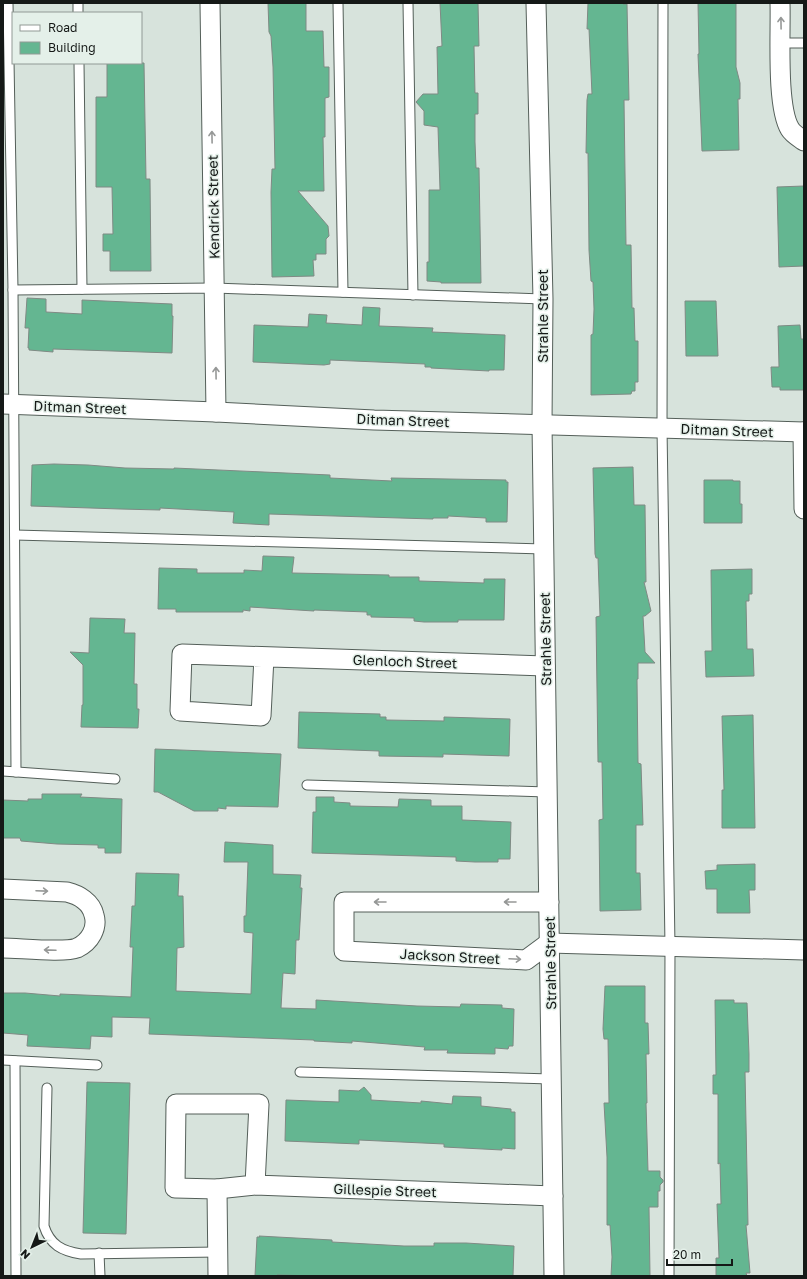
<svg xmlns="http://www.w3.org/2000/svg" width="807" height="1279" font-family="'Golos Text',sans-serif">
	<rect width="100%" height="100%" fill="#d7e3dc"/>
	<!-- building -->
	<g fill="#64b691" stroke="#7f8a84">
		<path d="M 268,3 L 306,3 L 306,31 L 323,31 L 324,67 L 329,67 L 329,97 L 325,98 L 325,137 L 323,137 L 324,191 L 298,191 L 328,226 L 329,236 L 326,239 L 326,254 L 316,254 L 316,260 L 313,260 L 314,276 L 272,277 L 271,192 L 272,169 L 275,169 L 273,67 L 271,36 L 269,32 Z"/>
		<path d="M 440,3 L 478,3 L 479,46 L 474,46 L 475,93 L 478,93 L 478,114 L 475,114 L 475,142 L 476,168 L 479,168 L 481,283 L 441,283 L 441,282 L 427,281 L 427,262 L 429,262 L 429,190 L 440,190 L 438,127 L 424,125 L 424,111 L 416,102 L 423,94 L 438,94 L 437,47 L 442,46 Z"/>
		<path d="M 588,3 L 623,3 L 623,4 L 627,4 L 629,100 L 624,100 L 626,245 L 631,245 L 632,308 L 634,308 L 635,341 L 638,341 L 638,382 L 635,382 L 635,391 L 632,391 L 631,394 L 591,395 L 591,335 L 593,334 L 594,309 L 593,282 L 591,281 L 589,250 L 588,153 L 586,153 L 587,100 L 588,94 L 592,94 L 589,29 L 587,29 Z"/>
		<path d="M 698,3 L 736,3 L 736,67 L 740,83 L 740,99 L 738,99 L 739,150 L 702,151 L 698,54 L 699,54 Z"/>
		<path d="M 107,63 L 144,63 L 146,179 L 150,179 L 151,271 L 110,271 L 110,251 L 103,251 L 103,234 L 113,234 L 112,187 L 96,187 L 96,97 L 107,97 Z"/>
		<path d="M 804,186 L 804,266 L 779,267 L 777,187 Z"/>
		<path d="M 27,298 L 46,299 L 46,312 L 82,314 L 82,300 L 172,304 L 172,316 L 173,316 L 172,353 L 53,349 L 53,352 L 29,350 L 29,348 L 28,348 L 29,328 L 25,328 Z"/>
		<path d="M 685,301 L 716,301 L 718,356 L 686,356 Z"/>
		<path d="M 363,307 L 380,308 L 379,326 L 433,328 L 432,332 L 505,335 L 504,370 L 489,370 L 489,371 L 431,368 L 431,367 L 425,367 L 425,364 L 330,360 L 330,364 L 324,365 L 253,362 L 254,325 L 308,327 L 309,314 L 327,315 L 326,323 L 362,325 Z"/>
		<path d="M 800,325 L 801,339 L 804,339 L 804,390 L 780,390 L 780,387 L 772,387 L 771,367 L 779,367 L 778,326 Z"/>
		<path d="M 54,464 L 88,465 L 125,468 L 174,469 L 174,468 L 330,475 L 330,478 L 392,481 L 391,478 L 506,480 L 506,482 L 508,482 L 507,522 L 486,522 L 486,518 L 448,516 L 448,518 L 433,518 L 433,519 L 269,514 L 269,525 L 233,523 L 234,512 L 160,508 L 160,510 L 120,509 L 31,506 L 32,465 Z"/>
		<path d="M 633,467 L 634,505 L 645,505 L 646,582 L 644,582 L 651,611 L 645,616 L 643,616 L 645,652 L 655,663 L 638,663 L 638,679 L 637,679 L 638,762 L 638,763 L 641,764 L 643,825 L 636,825 L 636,873 L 640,873 L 641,910 L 600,911 L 599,820 L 603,819 L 602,762 L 598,762 L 596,617 L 600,616 L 598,558 L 596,558 L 595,554 L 593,468 Z"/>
		<path d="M 704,480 L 733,480 L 733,481 L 740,481 L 740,504 L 742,504 L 742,523 L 704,523 Z"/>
		<path d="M 263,556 L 294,557 L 292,573 L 389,575 L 389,577 L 419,577 L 419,581 L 484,583 L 484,579 L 505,579 L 504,620 L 458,620 L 458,622 L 424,622 L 414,621 L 414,618 L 371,617 L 371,615 L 367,615 L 367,612 L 314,610 L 314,611 L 250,607 L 250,611 L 243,610 L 243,612 L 176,612 L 176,609 L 158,609 L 159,568 L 197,569 L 197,573 L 244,573 L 244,570 L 262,571 Z"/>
		<path d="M 752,569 L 752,594 L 749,594 L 749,601 L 746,601 L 747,649 L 753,649 L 754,676 L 706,677 L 705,651 L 712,651 L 711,570 Z"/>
		<path d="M 90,618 L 125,619 L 124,633 L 135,633 L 134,684 L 137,684 L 137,709 L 139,709 L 138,728 L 81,727 L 82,705 L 83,705 L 83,665 L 70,652 L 89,653 Z"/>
		<path d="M 299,712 L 380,714 L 380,717 L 386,717 L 386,720 L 444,721 L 444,717 L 510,719 L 509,756 L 443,754 L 443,757 L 379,756 L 379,751 L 298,748 Z"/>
		<path d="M 753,715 L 755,828 L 722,828 L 722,790 L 724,790 L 722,716 Z"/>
		<path d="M 155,749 L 281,754 L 278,807 L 226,806 L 226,809 L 218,808 L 218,811 L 194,811 L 158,792 L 154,792 Z"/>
		<path d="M 42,794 L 82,794 L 80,797 L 122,799 L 121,853 L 105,853 L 105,848 L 98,848 L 98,845 L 57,844 L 21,841 L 20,838 L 3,838 L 3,800 L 28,801 L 28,799 L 42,799 Z"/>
		<path d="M 316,797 L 334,797 L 334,802 L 350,803 L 350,806 L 398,807 L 399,799 L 431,800 L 431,806 L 462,806 L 462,820 L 511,822 L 510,859 L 498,859 L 498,862 L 475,862 L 456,861 L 456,857 L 312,853 L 313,812 L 316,812 Z"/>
		<path d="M 225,842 L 273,845 L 273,874 L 301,875 L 300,888 L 302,888 L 299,940 L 296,940 L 295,974 L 283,973 L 281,1008 L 316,1009 L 316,1000 L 417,1006 L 460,1007 L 461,1004 L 502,1005 L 502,1008 L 514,1009 L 513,1046 L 509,1046 L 508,1049 L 495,1048 L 495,1054 L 447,1053 L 448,1050 L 424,1050 L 425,1047 L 352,1041 L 352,1043 L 314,1041 L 314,1040 L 149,1034 L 150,1018 L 112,1017 L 112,1037 L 91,1036 L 90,1049 L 27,1046 L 28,1035 L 3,1033 L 3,993 L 25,993 L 60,996 L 60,994 L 131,997 L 133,947 L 130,947 L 132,906 L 135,906 L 136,873 L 179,874 L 178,896 L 183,896 L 184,947 L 177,948 L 176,991 L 251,994 L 253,933 L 244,932 L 244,916 L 246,916 L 248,862 L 224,862 Z"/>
		<path d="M 755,864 L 755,890 L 749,890 L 750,913 L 717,913 L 717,889 L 706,889 L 705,871 L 717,870 L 717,865 Z"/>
		<path d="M 605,986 L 645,986 L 645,1023 L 648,1023 L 649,1054 L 646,1054 L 647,1103 L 646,1103 L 648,1171 L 660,1171 L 660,1177 L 663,1180 L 663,1182 L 660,1185 L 660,1191 L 658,1191 L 658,1207 L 649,1207 L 650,1276 L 611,1276 L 612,1257 L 610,1225 L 607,1225 L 607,1157 L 604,1103 L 609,1103 L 608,1039 L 604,1039 L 603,1029 Z"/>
		<path d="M 715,1000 L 734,1000 L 734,1003 L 747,1003 L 749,1054 L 749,1072 L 745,1072 L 748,1225 L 746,1225 L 750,1273 L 746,1273 L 747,1276 L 716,1276 L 716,1258 L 719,1258 L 717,1204 L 721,1204 L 720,1163 L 718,1164 L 718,1094 L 713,1094 L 713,1075 L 716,1075 Z"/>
		<path d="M 87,1082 L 130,1083 L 126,1234 L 83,1233 Z"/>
		<path d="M 364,1087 L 371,1095 L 371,1100 L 421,1103 L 421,1101 L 452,1104 L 453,1096 L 481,1097 L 481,1106 L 511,1109 L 511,1112 L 515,1112 L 515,1149 L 502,1148 L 502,1150 L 444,1147 L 444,1144 L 359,1140 L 359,1144 L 285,1141 L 286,1100 L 339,1102 L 339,1090 L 359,1091 Z"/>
		<path d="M 259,1236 L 332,1240 L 332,1242 L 404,1246 L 434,1246 L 434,1243 L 466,1243 L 514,1246 L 513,1276 L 317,1276 L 277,1275 L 277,1276 L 255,1276 L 257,1237 L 260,1237 Z"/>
	</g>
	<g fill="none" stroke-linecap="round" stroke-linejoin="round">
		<!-- lane casing -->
		<g stroke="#545f59" stroke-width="11">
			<g id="lane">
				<path d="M 8,3 L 13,290 L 16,772"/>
				<path d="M 78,3 L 78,13"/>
				<path d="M 338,3 L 343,292"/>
				<path d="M 408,3 L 413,295"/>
				<path d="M 663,3 L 662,428 L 670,946 L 669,1276"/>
				<path d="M 781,43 L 804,43"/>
				<path d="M 79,63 L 82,289"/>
				<path d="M 13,290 L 214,288 L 543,299"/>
				<path d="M 15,535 L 544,549"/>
				<path d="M 3,771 L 115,779"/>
				<path d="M 307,785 L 547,792"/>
				<path d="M 3,1060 L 97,1065"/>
				<path d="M 15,1061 L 16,1276"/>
				<path d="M 300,1072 L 551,1079"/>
				<path d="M 47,1088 L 44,1226 C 50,1245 62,1251 81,1254 L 218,1252"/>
				<path d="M 99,1253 L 100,1276"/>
			</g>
		</g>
		<!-- street casing -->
		<g stroke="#545f59" stroke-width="21">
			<g id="street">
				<path d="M 210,3 L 216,412"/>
				<path d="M 536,3 L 543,299 L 542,424 L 554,1276"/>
				<path d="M 780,3 C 781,32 776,106 790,129 C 793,134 800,138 804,141"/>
				<path d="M 3,404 L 216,412 L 374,420 L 804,432"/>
				<path d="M 803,432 L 804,509"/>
				<path d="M 264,657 L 261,716 L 180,711 L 182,654 L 545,666"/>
				<path d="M 3,889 L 67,892 C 79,895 91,902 94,915 C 98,928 90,942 77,948 C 64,953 19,948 3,948"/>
				<path d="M 549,902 L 344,902 L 344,951 L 526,960 L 549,943 L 804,950"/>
				<path d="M 255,1185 L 259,1104 L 176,1104 L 175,1188 L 217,1189 L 255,1185 L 553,1196"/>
				<path d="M 217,1189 L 218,1276"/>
			</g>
		</g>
		<!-- lane -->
		<use href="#lane" stroke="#fff" stroke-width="9"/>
		<!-- street -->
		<use href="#street" stroke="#fff" stroke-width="19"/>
	</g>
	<!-- one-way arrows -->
	<defs><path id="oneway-shaft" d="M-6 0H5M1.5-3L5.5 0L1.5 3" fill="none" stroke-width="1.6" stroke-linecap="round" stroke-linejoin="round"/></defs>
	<g stroke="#969897">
		<use href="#oneway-shaft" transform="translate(781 23) rotate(-91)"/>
		<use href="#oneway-shaft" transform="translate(212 137) rotate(-91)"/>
		<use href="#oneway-shaft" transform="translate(216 373) rotate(-91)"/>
		<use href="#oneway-shaft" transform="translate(42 891) rotate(2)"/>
		<use href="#oneway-shaft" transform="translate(380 902) rotate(180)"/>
		<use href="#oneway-shaft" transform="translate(510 902) rotate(180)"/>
		<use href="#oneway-shaft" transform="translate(50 950) rotate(-178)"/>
		<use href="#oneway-shaft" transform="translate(515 959) rotate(3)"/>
	</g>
	<g text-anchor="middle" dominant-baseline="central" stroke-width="3" stroke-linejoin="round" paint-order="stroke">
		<!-- street labels -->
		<g font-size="14" fill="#151917" stroke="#e4f0e9">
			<text transform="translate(213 207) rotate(-91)">Kendrick Street</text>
			<text transform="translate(542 316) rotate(-90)">Strahle Street</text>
			<text transform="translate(80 407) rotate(2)">Ditman Street</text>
			<text transform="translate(403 420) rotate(2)">Ditman Street</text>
			<text transform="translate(727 430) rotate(2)">Ditman Street</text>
			<text transform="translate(545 639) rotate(-91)">Strahle Street</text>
			<text transform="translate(405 661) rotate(2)">Glenloch Street</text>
			<text transform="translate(450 956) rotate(3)">Jackson Street</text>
			<text transform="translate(550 963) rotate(-91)">Strahle Street</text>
			<text transform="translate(385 1190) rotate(2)">Gillespie Street</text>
		</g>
	</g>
	<!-- border -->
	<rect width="807" height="1279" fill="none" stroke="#151917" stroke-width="8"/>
	<!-- legend -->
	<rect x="12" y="12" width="130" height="52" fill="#e4f0e9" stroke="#919a95"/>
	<rect x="20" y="25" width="20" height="6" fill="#ffffff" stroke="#919a95"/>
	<text x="48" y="32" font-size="12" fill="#151917">Road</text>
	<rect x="20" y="42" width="20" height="12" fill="#64b691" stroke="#919a95"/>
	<text x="48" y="52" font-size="12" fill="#151917">Building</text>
	<!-- north arrow -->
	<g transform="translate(32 1247) rotate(223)" stroke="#e4f0e9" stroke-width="3" paint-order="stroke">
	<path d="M0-3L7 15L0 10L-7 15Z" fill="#151917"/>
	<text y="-6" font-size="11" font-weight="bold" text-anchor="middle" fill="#151917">N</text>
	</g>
	<!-- scale -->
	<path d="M667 1259v6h65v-6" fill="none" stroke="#151917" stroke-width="2"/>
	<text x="673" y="1259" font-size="12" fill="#151917" stroke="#e4f0e9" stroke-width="3" paint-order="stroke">20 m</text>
</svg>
